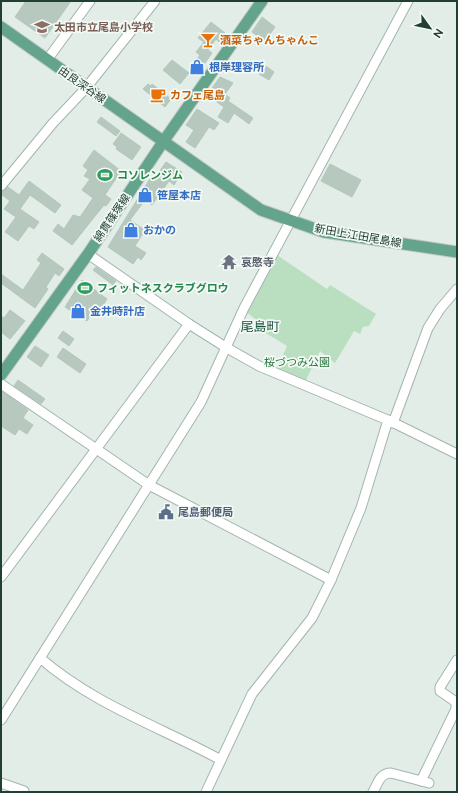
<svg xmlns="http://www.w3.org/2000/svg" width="458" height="793" font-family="Raleway,'Noto Sans JP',sans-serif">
	<rect width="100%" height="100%" fill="#e2ede7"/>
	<!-- green -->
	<path fill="#badfc0" d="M 277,255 L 327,289 L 330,285 L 376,314 L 369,326 L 363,327 L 360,334 L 354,331 L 335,363 L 320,351 L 304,384 L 275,373 L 287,346 L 264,332 L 267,328 L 246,312 Z"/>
	<!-- building -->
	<g fill="#b7c8bf" stroke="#b4c7bd">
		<path d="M 26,1 L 71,1 L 45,38 L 15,17 Z"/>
		<path d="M 262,17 L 275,27 L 265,41 L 252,32 Z"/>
		<path d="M 211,22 L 225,33 L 219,42 L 216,39 L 208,50 L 212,53 L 198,73 L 191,68 L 200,55 L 196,52 L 204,42 L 198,38 Z"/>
		<path d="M 172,60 L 189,73 L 180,84 L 163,70 Z"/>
		<path d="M 266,66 L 274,72 L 269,80 L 259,74 Z"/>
		<path d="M 220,77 L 233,83 L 225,94 L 230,98 L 228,101 L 253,118 L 249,124 L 234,113 L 228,123 L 218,117 L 224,107 L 207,95 Z"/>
		<path d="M 148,84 L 151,86 L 152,84 L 171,99 L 165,107 L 143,89 Z"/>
		<path d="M 197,109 L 219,123 L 214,130 L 209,127 L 195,148 L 186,142 L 194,130 L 186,125 Z"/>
		<path d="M 101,117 L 120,131 L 116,136 L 97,122 Z"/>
		<path d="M 121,133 L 141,147 L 132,160 L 116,149 L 117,147 L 113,144 Z"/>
		<path d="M 94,150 L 121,171 L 105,195 L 111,199 L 106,206 L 104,205 L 72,245 L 53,231 L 58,224 L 64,229 L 73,215 L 80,217 L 93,198 L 82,190 L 90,179 L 84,176 L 88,170 L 83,166 Z"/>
		<path d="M 166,162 L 182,172 L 174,185 L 169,181 L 152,205 L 145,200 L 130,220 L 145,230 L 135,246 L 146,253 L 141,260 L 138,257 L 133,264 L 108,247 L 151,177 L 154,179 Z"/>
		<path d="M 330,164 L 361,180 L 352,197 L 321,181 Z"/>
		<path d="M 29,181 L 61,205 L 55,213 L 30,195 L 20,209 L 39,222 L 34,229 L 29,226 L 18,241 L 5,232 L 16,217 L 4,209 L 10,201 L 1,194 L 1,192 L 8,187 L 19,195 Z"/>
		<path d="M 42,253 L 64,269 L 59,276 L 55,273 L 46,287 L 48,289 L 35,308 L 1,283 L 1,274 L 23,290 L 41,263 L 37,260 Z"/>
		<path d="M 96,267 L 116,281 L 113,285 L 93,270 Z"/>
		<path d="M 82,280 L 107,299 L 100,310 L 96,307 L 87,321 L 65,307 Z"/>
		<path d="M 10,310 L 25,321 L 10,339 L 1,332 L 1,316 L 4,318 Z"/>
		<path d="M 63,331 L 74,339 L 69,346 L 58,338 Z"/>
		<path d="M 35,346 L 49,355 L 41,367 L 27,357 Z"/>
		<path d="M 63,348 L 86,364 L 80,373 L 57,357 Z"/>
		<path d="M 18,380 L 45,399 L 41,404 L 14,386 Z"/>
		<path d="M 1,391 L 28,410 L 23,418 L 33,425 L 27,434 L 19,429 L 15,435 L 1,426 Z"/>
	</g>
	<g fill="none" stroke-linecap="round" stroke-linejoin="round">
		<!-- minor casing -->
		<g stroke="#a4b5ad" stroke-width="11">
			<g id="minor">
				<path d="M 47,60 L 90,1"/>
				<path d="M 1,186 L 53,123 L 86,88 L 155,1"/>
				<path d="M 88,254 L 189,324 L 227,348 L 259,366 L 390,421 L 457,454"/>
				<path d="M 1,384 L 149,485 L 331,580"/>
				<path d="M 393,423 L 428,328 L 440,309 L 457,289"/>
				<path d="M 1,577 L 189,324"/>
				<path d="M 40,658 C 95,705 158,726 221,760"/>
				<path d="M 1,720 L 201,402 L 244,308 L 408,1"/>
				<path d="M 421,781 L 456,709 L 456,702 L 440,691 L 440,687 L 457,660"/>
				<path d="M 1,783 L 24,791"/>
				<path d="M 206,792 L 252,694 L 312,618 L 331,580 L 361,508 L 388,420"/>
				<path d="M 373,792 C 378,783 380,773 391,773 L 429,783"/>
			</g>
		</g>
		<!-- major casing -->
		<g stroke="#c1c9c6" stroke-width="13">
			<g id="major">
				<path d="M 1,27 L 261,210 L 324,232 L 457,252"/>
				<path d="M 1,375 L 88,254 L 163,142 L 262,1"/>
			</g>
		</g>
		<!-- minor -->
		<use href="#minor" stroke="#fff" stroke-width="9"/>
		<!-- major -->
		<use href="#major" stroke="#65a48c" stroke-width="11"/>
	</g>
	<!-- icons -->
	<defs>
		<g id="school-bare" transform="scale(1.2)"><path d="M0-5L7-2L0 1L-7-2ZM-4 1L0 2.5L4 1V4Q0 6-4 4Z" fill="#8d6e63" stroke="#f3f9f5" stroke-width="2.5" paint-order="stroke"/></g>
		<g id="bar-bare" transform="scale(1.2)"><path d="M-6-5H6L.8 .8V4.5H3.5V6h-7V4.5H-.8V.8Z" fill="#e8710a" stroke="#f3f9f5" stroke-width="2.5" paint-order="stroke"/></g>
		<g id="shop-bare" transform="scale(1.2)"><path d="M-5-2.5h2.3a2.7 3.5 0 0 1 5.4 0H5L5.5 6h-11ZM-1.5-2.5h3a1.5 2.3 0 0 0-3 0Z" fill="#3f7fe0" stroke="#f3f9f5" stroke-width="2.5" paint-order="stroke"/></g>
		<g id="cafe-bare" transform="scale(1.2)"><path d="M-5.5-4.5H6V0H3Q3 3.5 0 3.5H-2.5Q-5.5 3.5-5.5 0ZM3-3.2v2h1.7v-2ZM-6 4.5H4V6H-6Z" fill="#e8710a" stroke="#f3f9f5" stroke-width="2.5" paint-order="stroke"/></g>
		<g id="stadium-bare" transform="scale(1.2)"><path d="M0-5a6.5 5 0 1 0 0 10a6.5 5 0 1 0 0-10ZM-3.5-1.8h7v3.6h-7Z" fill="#2e9e5b" stroke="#f3f9f5" stroke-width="2.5" paint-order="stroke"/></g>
		<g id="temple-bare" transform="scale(1.2)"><path d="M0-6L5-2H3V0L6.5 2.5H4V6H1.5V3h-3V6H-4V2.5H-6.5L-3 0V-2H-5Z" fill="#6b7280" stroke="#f3f9f5" stroke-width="2.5" paint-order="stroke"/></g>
		<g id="civic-bare" transform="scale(1.2)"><path d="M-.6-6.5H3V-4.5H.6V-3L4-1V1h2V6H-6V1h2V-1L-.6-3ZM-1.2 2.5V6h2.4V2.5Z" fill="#5c6f8a" stroke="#f3f9f5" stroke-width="2.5" paint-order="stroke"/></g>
	</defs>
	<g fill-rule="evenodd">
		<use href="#school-bare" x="42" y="27"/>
		<use href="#bar-bare" x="208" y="40"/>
		<use href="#shop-bare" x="197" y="67"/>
		<use href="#cafe-bare" x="158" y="95"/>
		<use href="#stadium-bare" x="105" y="175"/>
		<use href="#shop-bare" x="145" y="195"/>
		<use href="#shop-bare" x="131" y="230"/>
		<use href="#temple-bare" x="229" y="262"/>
		<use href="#stadium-bare" x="85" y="288"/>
		<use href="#shop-bare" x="78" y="311"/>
		<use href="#civic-bare" x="166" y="512"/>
	</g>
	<g text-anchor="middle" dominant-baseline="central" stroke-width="3.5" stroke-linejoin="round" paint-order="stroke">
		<!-- education labels -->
		<g font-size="11" font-weight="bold" fill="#785e54" stroke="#f3f9f5" text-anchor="start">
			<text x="54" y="27">太田市立尾島小学校</text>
		</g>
		<!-- food labels -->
		<g font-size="11" font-weight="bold" fill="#c56008" stroke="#f3f9f5" text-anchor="start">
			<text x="220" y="40">酒菜ちゃんちゃんこ</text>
			<text x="170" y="95">カフェ尾島</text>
		</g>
		<!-- shop labels -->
		<g font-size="11" font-weight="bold" fill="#366cbe" stroke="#f3f9f5" text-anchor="start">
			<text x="209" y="67">根岸理容所</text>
			<text x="157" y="195">笹屋本店</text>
			<text x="143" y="230">おかの</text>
			<text x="90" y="311">金井時計店</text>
		</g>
		<!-- street labels -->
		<g font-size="11" fill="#213f33" stroke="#f3f9f5">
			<text transform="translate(82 85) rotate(35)">由良深谷線</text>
			<text transform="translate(112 218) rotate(-56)">綿貫篠塚線</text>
			<text transform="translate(358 236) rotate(10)">新田上江田尾島線</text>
		</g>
		<!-- leisure labels -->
		<g font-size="11" font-weight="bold" fill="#27864d" stroke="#f3f9f5" text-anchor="start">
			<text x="117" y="175">コソレンジム</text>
			<text x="97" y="288">フィットネスクラブグロウ</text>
		</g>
		<!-- worship labels -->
		<g font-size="11" font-weight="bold" fill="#5b616d" stroke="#f3f9f5" text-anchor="start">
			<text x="241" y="262">哀愍寺</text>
		</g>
		<!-- park labels -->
		<g font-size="11" fill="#2a773e" stroke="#f3f9f5">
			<text x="297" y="362">桜づつみ公園</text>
		</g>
		<!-- service labels -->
		<g font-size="11" font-weight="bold" fill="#4e5e75" stroke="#f3f9f5" text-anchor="start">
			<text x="178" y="512">尾島郵便局</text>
		</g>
		<!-- quarter labels -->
		<g font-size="13" fill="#1c523e" stroke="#f3f9f5">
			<text x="260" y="326">尾島町</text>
		</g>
	</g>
	<!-- border -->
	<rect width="458" height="793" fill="none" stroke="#213f33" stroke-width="4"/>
	<!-- north arrow -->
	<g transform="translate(430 28) rotate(123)" stroke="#f3f9f5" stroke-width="3" paint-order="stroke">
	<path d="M0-3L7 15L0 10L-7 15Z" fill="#213f33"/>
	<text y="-6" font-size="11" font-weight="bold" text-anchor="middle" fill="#213f33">N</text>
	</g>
</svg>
